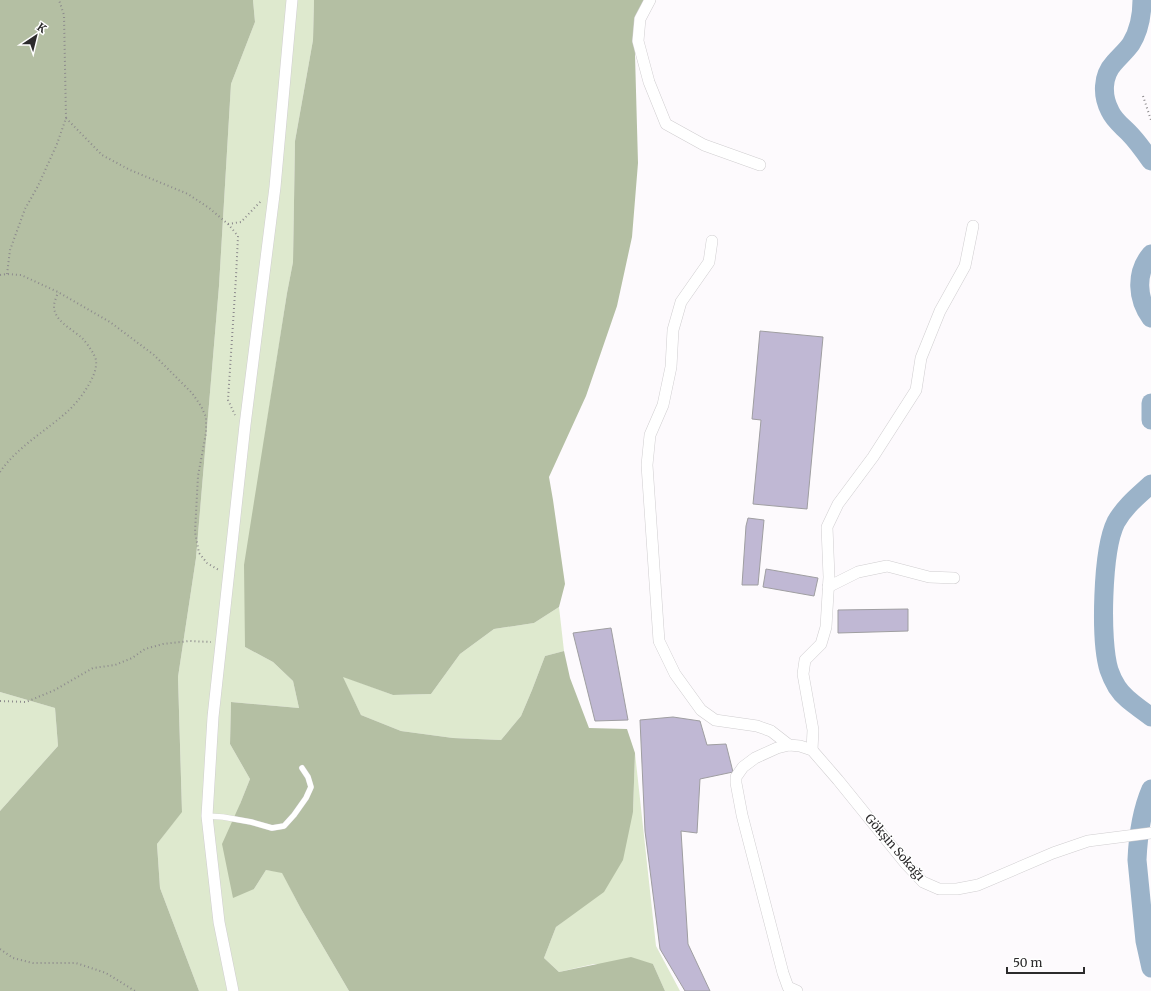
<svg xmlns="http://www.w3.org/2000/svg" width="1151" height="991" font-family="Merriweather,serif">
	<rect width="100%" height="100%" fill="#fdfafd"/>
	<!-- green -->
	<g fill="#dee9ce">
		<path d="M 253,0 L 314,0 L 313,40 L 295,141 L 293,262 L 287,293 L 265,435 L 245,647 L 273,662 L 293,681 L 299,708 L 231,702 L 230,744 L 250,779 L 240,804 L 254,889 L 266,870 L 282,872 L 301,909 L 349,991 L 199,991 L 160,888 L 157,844 L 182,811 L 178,677 L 196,558 L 219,286 L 231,84 L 255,22 Z"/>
		<path d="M 559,607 L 564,651 L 545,656 L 532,690 L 521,716 L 501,740 L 453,738 L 401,731 L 361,715 L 342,676 L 393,695 L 431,694 L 460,654 L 494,629 L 534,623 Z"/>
		<path d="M 0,692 L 55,708 L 58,746 L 0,811 Z"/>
		<path d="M 635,753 L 656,946 L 680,991 L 665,991 L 653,964 L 594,964 L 559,972 L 544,958 L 556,927 L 575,912 L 633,812 Z"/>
	</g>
	<!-- forest -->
	<g fill="#b4bfa3">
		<path d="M 0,0 L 253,0 L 255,22 L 231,84 L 219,286 L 196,558 L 178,677 L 182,812 L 157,844 L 160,888 L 199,991 L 0,991 L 0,811 L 58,746 L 55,708 L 0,692 Z"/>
		<path d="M 314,0 L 644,0 L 634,19 L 638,163 L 632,237 L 617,306 L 586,396 L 549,477 L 553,500 L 565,584 L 559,607 L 534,623 L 494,629 L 460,654 L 431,694 L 393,695 L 343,677 L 361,715 L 401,731 L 453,738 L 501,740 L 521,716 L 532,690 L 545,656 L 564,651 L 570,678 L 589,728 L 627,729 L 635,753 L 633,812 L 623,860 L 604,892 L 556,927 L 544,958 L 559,972 L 631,957 L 653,964 L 665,991 L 349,991 L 301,909 L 282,873 L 266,870 L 254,889 L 233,898 L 222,844 L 240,804 L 250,779 L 230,744 L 231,702 L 299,708 L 293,681 L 273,662 L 245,647 L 244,565 L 287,293 L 293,262 L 295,141 L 313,40 Z"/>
	</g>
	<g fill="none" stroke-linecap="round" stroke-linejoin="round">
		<!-- river -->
		<g stroke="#9bb3c9" stroke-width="19">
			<path d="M 1142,0 C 1142,16 1139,31 1131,44 C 1126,51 1120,56 1114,63 C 1102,76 1102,96 1110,111 C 1114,120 1121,125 1128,132 C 1137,141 1144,151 1151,161"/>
			<path d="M 1151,254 C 1135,273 1137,299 1151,318"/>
			<path d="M 1151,403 L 1151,420"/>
			<path d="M 1151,484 C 1138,496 1125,506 1116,522 C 1102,550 1100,641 1109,670 C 1111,676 1114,682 1117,687 C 1126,701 1139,707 1151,717"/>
			<path d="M 1151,789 C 1141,812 1138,836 1137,860 L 1145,941 L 1151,968"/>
		</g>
	</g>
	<!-- building -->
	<g fill="#c0b8d4" stroke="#9f9ea1">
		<path d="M 760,331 L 823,337 L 807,509 L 753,504 L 761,420 L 752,419 Z"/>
		<path d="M 748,518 L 764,520 L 758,585 L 742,585 L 746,526 Z"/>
		<path d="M 766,569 L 818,578 L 814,596 L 763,587 Z"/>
		<path d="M 908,609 L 908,631 L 838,633 L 838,610 Z"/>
		<path d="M 611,628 L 628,720 L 595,721 L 573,633 Z"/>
		<path d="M 673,717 L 700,721 L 707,745 L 726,744 L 733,772 L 700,779 L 697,833 L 681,831 L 688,944 L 710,991 L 685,991 L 660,949 L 645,831 L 640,720 Z"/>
	</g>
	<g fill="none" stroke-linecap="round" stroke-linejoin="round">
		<!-- service casing -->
		<g stroke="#d0ced0" stroke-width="6">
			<path id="service" d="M 207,816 L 223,817 L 251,822 L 272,828 L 284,826 L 294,815 L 306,798 L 311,787 L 308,777 L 302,768"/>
		</g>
		<!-- minor casing -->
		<g stroke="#d0ced0" stroke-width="12">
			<g id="minor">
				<path d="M 650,0 L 640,19 L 638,41 L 649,82 L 666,124 L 704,145 L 760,165"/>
				<path d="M 712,241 L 709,262 L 681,302 L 673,330 L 671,367 L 663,405 L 650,435 L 647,465 L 659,641 L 675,674 L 701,710 L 715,720 L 757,726 L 771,731 L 789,745"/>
				<path d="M 828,587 L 858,572 L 887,566 L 929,577 L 954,578"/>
				<path d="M 812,750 L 813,730 L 803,674 L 805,660 L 821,644 L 826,627 L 829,577 L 827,527 L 838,504 L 873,457 L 916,390 L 921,358 L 940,311 L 965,266 L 973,226"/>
				<path d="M 233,991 L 219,922 L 207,816 L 213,717 L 245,425 L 275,187 L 292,0"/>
				<path d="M 797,991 L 788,987 L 783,973 L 742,815 L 736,783 L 736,777 L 743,767 L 755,758 L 777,748 L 789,745 L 800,746 L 812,750 L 838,780 L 906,864 L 923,882 L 939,889 L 957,889 L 978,885 L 1053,853 L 1088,841 L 1151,833"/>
			</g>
		</g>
		<!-- path -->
		<g stroke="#8d8b8d" stroke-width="2" stroke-dasharray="1 3" stroke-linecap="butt">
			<path d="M 1143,96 L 1151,120"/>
			<path d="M 66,118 L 102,155 L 130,170 L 188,194 L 209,208 L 228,224 L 238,236 L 236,277 L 228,400 L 235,415"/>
			<path d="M 228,224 L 241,222 L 262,200"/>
			<path d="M 7,274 L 10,250 L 25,209 L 38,186 L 57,144 L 66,118 L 64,15 L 59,0"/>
			<path d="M 0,275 L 7,274 L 21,275 L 58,292 L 110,322 L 154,355 L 192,393 L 201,406 L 206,417 L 206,433 L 198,476 L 195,532 L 199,553 L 207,563 L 219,570"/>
			<path d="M 0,472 C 17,447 46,431 68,411 C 79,401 98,376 96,361 C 96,358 94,355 93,353 C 90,348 86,342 82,338 C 72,329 54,321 54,306 C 54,302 57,296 58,292"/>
			<path d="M 0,701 L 26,702 L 55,690 L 93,668 L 115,665 L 132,658 L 145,649 L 163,644 L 189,641 L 211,642"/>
			<path d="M 0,949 L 13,958 L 33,963 L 76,963 L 106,973 L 135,991"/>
		</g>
		<!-- service -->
		<use href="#service" stroke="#fff" stroke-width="5.5"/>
		<!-- minor -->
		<use href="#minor" stroke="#fff" stroke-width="11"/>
	</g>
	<g text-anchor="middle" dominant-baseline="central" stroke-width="3" stroke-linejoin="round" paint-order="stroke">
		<!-- street labels -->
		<g font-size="12" fill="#2c2b2c" stroke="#fff">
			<text transform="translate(895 847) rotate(49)">Gökşin Sokağı</text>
		</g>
	</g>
	<!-- north arrow -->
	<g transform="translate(36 36) rotate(35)" stroke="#ffffff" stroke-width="3" paint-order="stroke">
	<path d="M0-3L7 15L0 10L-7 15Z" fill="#2c2b2c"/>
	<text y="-6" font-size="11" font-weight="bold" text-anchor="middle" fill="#2c2b2c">K</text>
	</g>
	<!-- scale -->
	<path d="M1007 967v6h77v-6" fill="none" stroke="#2c2b2c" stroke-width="2"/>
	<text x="1013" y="967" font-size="12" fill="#2c2b2c" stroke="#ffffff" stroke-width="3" paint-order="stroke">50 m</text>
</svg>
